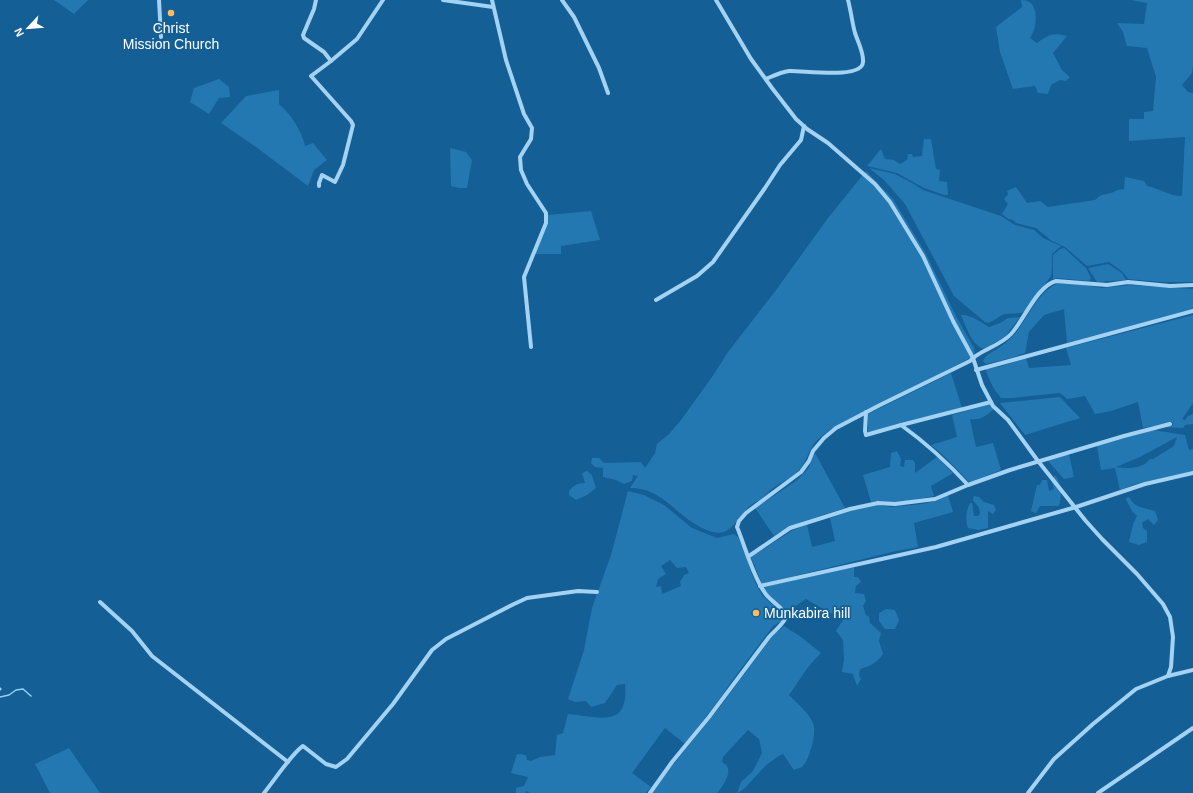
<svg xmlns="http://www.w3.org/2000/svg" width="1193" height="793" font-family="Arial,sans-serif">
	<rect width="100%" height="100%" fill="#145f95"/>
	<!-- green -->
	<g fill="#2378b2" fill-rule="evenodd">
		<path d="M 54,0 L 88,0 L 74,14 Z"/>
		<path d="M 1021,0 C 1036,0 1037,14 1035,26 C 1034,30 1032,35 1030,38 L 1037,43 C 1048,35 1053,32 1067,36 L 1053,53 L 1062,70 L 1070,77 L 1066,81 L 1060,80 L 1051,85 L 1048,94 L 1038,93 L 1035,86 L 1013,89 L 1000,52 L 996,27 L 1022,7 Z"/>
		<path d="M 1131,0 L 1193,0 L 1193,66 L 1192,73 L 1182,85 L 1188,92 L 1193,93 L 1193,282 L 1161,282 L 1128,279 L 1123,272 L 1109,262 L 1087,266 L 1065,247 L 1052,241 L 1036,228 L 1016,223 L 1013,220 L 1008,219 L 1002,214 L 1008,204 L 1004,199 L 1008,194 L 1007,191 L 1016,187 L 1027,203 L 1040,201 L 1048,207 L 1095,200 C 1103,191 1110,196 1117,190 L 1124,189 L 1125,177 L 1144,181 L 1147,186 C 1160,188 1167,196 1182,196 L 1185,137 L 1129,141 L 1129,119 L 1144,119 L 1144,112 L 1153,111 L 1156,77 L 1147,48 L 1127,46 L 1123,32 L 1117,23 L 1144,24 L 1147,3 Z"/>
		<path d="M 219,79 L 229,87 L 230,97 L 219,98 L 209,114 L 190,102 L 194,88 Z"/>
		<path d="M 279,90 L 279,104 C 292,116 301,129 305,146 L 313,143 L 327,160 L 314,170 L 308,186 L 256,147 L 221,123 L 246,96 Z"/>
		<path d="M 924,139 L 931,139 L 936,169 L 940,170 L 939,181 L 947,182 L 948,195 L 944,195 L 924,188 L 897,173 L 867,166 L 881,149 L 885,159 L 894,160 L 900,164 L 907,160 L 908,154 L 912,154 L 913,157 L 922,156 Z"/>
		<path d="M 450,148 L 466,152 L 472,160 L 467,188 L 459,188 L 451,186 Z"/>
		<path d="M 869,168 L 895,174 L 914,184 L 923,190 L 1001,216 L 1015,225 L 1034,230 L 1043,238 L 1061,246 L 1052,254 L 1052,268 L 1051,276 L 1024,312 C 1018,314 1011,313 1005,314 C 998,316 995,321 988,323 L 985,322 L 954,296 L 905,204 L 884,180 Z"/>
		<path d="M 866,171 L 893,199 L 926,254 L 956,316 L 974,348 L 975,353 L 970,358 L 831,429 C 825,434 818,438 813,445 C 808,453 805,464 798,471 C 791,479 781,482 773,488 C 769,491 766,495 762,498 C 759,501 755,502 751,505 C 743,511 735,527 726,531 C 717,536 703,529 695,524 C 672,510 660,488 630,488 L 638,476 L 633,475 L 632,481 L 624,484 L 616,480 L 603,477 L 603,468 L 595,467 L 591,463 L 592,458 L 599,458 L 604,463 L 641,462 L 645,468 L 655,453 L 657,444 L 669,434 L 681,420 L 712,377 L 728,352 L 776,290 L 828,218 Z"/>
		<path d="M 591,211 L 600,240 L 561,246 L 561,254 L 534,254 L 548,219 L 548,215 Z"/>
		<path d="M 1064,248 L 1086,268 L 1091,278 L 1089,281 L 1057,278 L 1053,279 L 1053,255 L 1060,249 Z"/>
		<path d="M 1108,264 L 1122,273 L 1126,280 L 1097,282 L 1088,268 Z"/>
		<path d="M 1058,283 L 1084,285 L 1102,288 L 1129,285 L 1193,289 L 1193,309 L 1067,343 L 1064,309 L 1044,315 L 1029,332 L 1025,353 L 1011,358 L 986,364 L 983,361 C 986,353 994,352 1000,347 C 1004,344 1008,341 1012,337 C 1028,320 1035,294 1058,283 Z"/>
		<path d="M 961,315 L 965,315 L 974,318 L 989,327 L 1000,323 L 1008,318 L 1020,317 L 1004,338 L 994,343 L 986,349 C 972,348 966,326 961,315 Z"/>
		<path d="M 1193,315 L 1193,403 L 1182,419 L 1185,420 L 1188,416 L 1193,414 L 1193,424 L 1185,425 L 1183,428 L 1162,427 L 1173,425 L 1172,422 L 1143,428 L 1138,402 L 1111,411 L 1095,414 L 1085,396 L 1067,399 L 1060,393 L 1012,398 L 1001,398 C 994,390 988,379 986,369 L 1002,366 L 1026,358 L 1029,368 L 1071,365 L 1066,348 Z"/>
		<path d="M 951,373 L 962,408 L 903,422 L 868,433 L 868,414 Z"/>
		<path d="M 1060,397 L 1080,418 L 1025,435 L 1000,403 Z"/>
		<path d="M 991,404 L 994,409 C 984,417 982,420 970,419 L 976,447 L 993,443 L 1001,470 L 971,482 L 968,481 L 943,455 L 931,445 L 957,437 L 952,415 Z"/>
		<path d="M 1153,430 L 1185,435 L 1189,450 L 1193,449 L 1193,471 L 1136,484 L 1120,490 L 1115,468 L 1101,470 L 1097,446 ZM 1177,437 L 1174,446 L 1153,459 L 1150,459 C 1143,469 1128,469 1116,467 L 1140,457 Z"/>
		<path d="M 897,451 L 901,459 L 900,466 L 904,467 L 905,460 L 913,460 L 915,463 L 915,473 L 937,457 L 953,473 L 931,486 L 934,496 L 896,503 L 878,501 L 871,502 L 863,475 L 890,467 L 891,453 Z"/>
		<path d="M 815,453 L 845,508 C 820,516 796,522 774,536 L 755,508 L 796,481 L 808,469 Z"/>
		<path d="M 1069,454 L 1074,477 L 1064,479 L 1047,460 Z"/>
		<path d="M 587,471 L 592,475 L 596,488 L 587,495 L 576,500 L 569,495 L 569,491 C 574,485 578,483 585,483 L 582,473 Z"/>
		<path d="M 1055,475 C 1062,484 1062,495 1059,506 L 1040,506 L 1036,513 L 1031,511 L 1037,485 L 1040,485 L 1042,480 L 1047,480 L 1049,491 L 1054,489 L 1052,482 Z"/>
		<path d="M 628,491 L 644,495 L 664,505 L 692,528 L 717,538 L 734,534 L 738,537 C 747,555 750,576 761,593 C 766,602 777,606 783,615 L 782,621 L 773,626 L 731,682 L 721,697 L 685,744 L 665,728 L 632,773 L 651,787 L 646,793 L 530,793 L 526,791 L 525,793 L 516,793 L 516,788 L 524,786 L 528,777 L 511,773 L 517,754 L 526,755 L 527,760 L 531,761 L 540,757 L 555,755 L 557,735 L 563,733 L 568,714 C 600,717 629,729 625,684 L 617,685 L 605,703 L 591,707 L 586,701 L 575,702 L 568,699 L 584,650 L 592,608 L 611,555 ZM 670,560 L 677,568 L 686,567 L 689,573 L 684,575 L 680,582 L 681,586 L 662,594 L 661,586 L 656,587 L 658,579 L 666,574 L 661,566 Z"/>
		<path d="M 948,495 L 953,512 L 914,523 L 918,547 L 892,552 L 762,584 L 751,557 L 793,530 L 807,525 L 812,547 L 835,541 L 830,518 L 853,510 L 877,505 L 892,507 L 922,504 L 936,501 Z"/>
		<path d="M 974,496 L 979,497 L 984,502 L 994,505 L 996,510 L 993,514 L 988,511 L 988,528 L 978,530 L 968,528 C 965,519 966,511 970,503 L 972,503 L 974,516 L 978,516 L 980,514 L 979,508 L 973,500 Z"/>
		<path d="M 1127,497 L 1130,498 C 1134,508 1146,508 1155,511 L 1158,520 L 1154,525 L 1148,519 L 1142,523 L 1143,528 L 1147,531 L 1147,542 L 1139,545 L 1129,542 L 1133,524 L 1137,516 L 1132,511 L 1126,500 Z"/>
		<path d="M 854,567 L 854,577 L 858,577 L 861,582 L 856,586 L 855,593 L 864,594 L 866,601 L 863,606 L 866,615 L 869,617 L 870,623 L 881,633 L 879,641 L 883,654 C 878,662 869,667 860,669 L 859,676 L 861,679 L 857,686 L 853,674 L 842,672 L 844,659 L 843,640 L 836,631 L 843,620 L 806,599 L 788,611 L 771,599 L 763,587 Z"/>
		<path d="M 886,609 L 895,610 L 899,620 L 895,629 L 885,629 L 879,621 L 879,613 Z"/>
		<path d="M 784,626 L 801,637 L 821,653 C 808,665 799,681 789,695 C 797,703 808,712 813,723 C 817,731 810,760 802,767 C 800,768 796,769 794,770 L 783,754 C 772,759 764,767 756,776 C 750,782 745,790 737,793 L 741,782 L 753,771 L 762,753 L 759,739 L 748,730 L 723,757 L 722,762 C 723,762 727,766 727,766 C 732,774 722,787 717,793 L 652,793 L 671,767 L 719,708 L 774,634 Z"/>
		<path d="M 69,748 L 100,793 L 50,793 L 35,764 Z"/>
	</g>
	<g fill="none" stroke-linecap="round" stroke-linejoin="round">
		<!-- stream -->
		<g stroke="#95d0f5" stroke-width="1.5">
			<path d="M 0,688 L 1,689 L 0,690"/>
			<path d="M 0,697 L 9,695 L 16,690 L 23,689 L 31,696"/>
		</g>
		<!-- minor -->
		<g stroke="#a3d2f2" stroke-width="4">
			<path d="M 159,0 L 161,37"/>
			<path d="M 316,0 L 314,9 L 303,35 L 304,38 L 324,52 L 331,61 L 311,76 L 351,121 L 353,125 L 343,165 L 335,182 L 322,175 L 319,183 L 319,186"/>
			<path d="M 443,0 L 493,7"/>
			<path d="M 492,0 L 506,60 L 524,114 L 532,128 L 531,139 L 520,157 L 521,170 L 527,184 L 546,213 L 546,223 L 524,277 L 531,347"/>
			<path d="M 562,0 L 574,17 L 599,68 L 608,93"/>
			<path d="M 716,0 L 751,59 L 772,88 L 796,119 L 807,129 L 828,143 L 875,184 L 890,202 L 923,256 L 953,321 L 973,358 L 982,385 L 993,406 L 1008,420 L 1038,461 L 1085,520 L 1102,539 L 1137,574 L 1163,604 L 1170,617 L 1173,637 L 1171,667 L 1168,676"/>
			<path d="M 331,61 L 357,39 L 383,0"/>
			<path d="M 766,79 C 773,76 781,72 789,71 C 802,70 862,80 863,62 C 864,53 858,42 855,33 C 852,22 851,11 848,0"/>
			<path d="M 656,300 L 697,276 L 713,262 L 765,188 L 780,165 L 801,140 L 804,126"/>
			<path d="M 976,370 L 1193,311"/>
			<path d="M 866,412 L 865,431 L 866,435 L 901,425 L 991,402"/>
			<path d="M 901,425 C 926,443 947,462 968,485"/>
			<path d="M 749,556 L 790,528 L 850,509 L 878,503 L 895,504 L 935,499 L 968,485 L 1010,470 L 1124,436 L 1170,424"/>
			<path d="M 760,586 L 936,547 L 1076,507 L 1145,484 L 1193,473"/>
			<path d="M 100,602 L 132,631 L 152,656 L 288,762"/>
			<path d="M 264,793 C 273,782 293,752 303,746 L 326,764 L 336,767 L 347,759 L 393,704 L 432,650 L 446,639 L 514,604 L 527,598 L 578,591 L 597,592"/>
			<path d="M 650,793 L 672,762 L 709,717 L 769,637 C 774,631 786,622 786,616 C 785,609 769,600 765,593 C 753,577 745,546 737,527 L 739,521 L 746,513 L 801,472 L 809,461 L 813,451 L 824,438 L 836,428 L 880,405 L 970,361 C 979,350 999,347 1011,334 C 1024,320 1037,286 1056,281 L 1107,285 L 1128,282 L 1170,286 L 1193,285"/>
			<path d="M 1028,793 L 1054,759 L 1093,724 L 1136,689 L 1168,676 L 1193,670"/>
			<path d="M 1098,793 L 1193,728"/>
		</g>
	</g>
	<!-- markers -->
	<g fill="#ffbc65" stroke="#145f95" stroke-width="1.5">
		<circle cx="171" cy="13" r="4"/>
		<circle cx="756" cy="613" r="4"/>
	</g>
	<g text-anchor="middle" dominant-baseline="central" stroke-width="3.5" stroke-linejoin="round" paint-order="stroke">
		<!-- poi labels -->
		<g font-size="14" fill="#fff" stroke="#145f95">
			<text x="171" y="28">Christ<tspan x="171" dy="16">Mission Church</tspan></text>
			<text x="764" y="613" text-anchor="start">Munkabira hill</text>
		</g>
	</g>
	<!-- north arrow -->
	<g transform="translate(28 28) rotate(244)" stroke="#145f95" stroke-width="3" paint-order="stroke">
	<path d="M0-3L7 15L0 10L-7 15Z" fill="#ffffff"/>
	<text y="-6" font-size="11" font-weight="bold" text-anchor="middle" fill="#ffffff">N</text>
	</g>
</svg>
